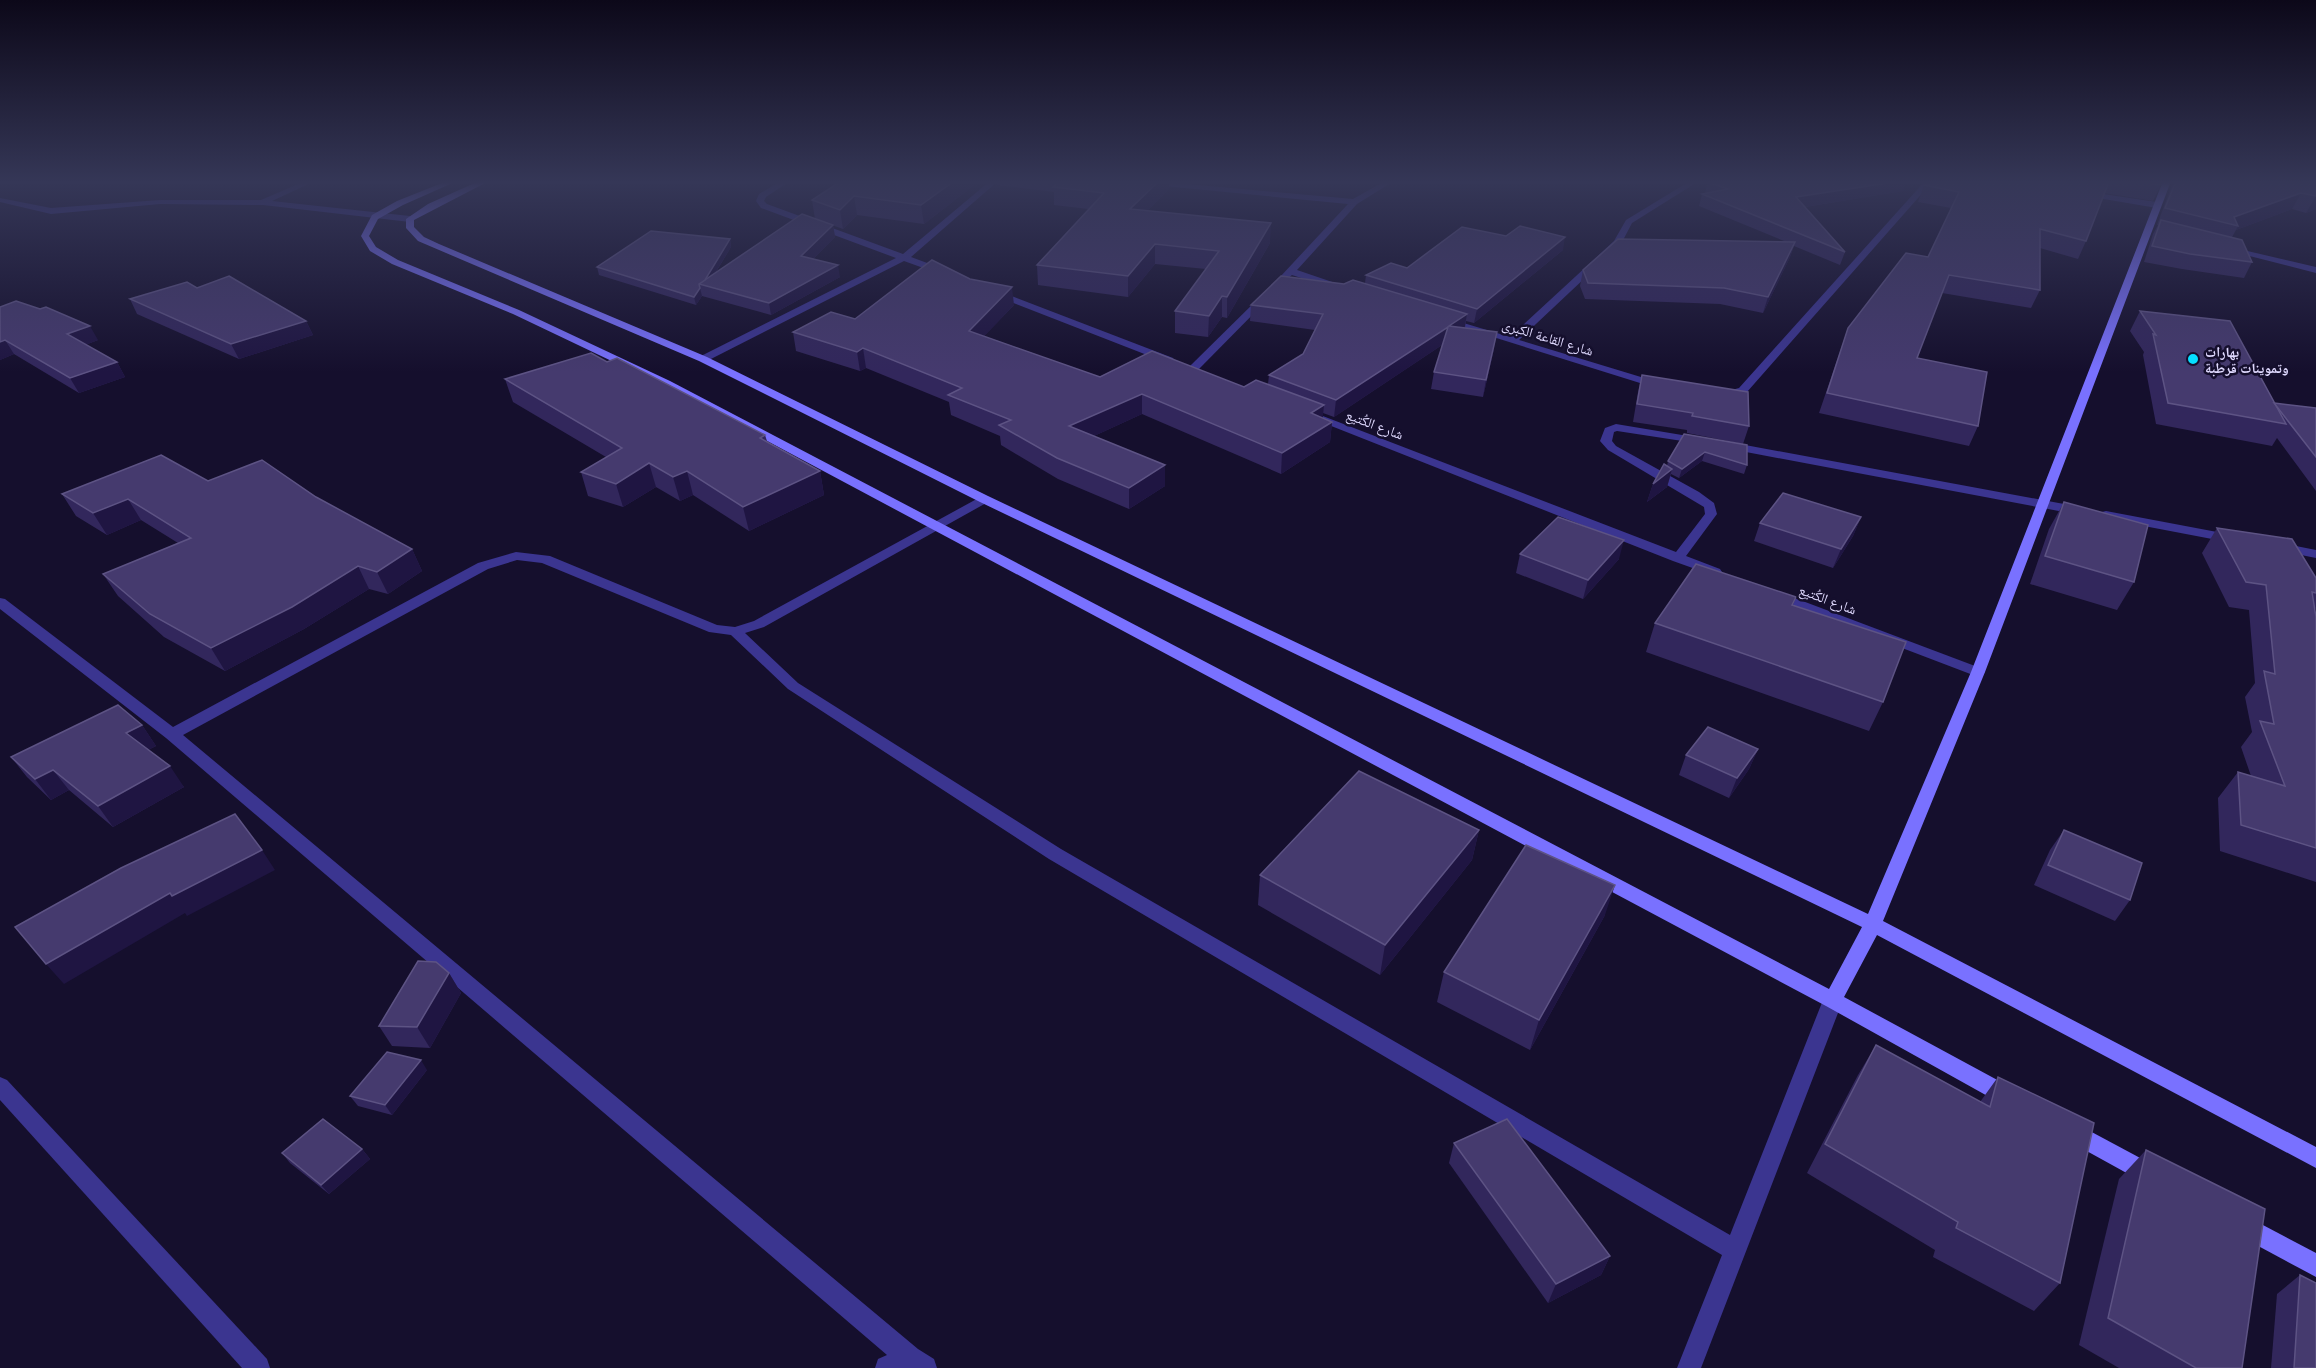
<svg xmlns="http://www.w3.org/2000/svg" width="2316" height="1368" font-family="Inter,'Noto Naskh Arabic',sans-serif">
	<rect width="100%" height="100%" fill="#150f2d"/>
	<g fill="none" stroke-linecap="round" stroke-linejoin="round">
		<!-- street -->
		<g fill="#3b3590" fill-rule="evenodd">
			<path d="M 305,181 L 315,181 L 272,201 L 410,216 L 414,219 L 410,222 L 263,205 L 160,204 L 51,214 L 0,202 L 0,198 L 51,208 L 160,200 L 261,200 Z"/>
			<path d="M 781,181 L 790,181 L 766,197 L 764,201 L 767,204 L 903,254 L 990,181 L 998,181 L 911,257 L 946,270 L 946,274 L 940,274 L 904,261 L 707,361 L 699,361 L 699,357 L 896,258 L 761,208 L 756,201 L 759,194 Z"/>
			<path d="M 1129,181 L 1154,181 L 1353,199 L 1385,181 L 1394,181 L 1357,204 L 1297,270 L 1344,286 L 1346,288 L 1341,291 L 1292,275 L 1285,280 L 1280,277 L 1348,204 L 1133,183 Z"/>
			<path d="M 1690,181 L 1699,181 L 1632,223 L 1621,244 L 1519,340 L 1664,384 L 1664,388 L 1656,388 L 1442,321 L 1447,318 L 1510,337 L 1614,241 L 1626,220 Z"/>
			<path d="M 1925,181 L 1933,181 L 1747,392 L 1717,398 L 1717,394 L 1739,388 Z"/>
			<path d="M 2083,191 L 2157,202 L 2161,205 L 2157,208 L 2080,195 L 2080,191 Z"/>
			<path d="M 2226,246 L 2316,267 L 2316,273 L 2226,250 Z"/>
			<path d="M 996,290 L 1173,358 L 1174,360 L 1165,362 L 993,295 L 991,293 Z"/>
			<path d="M 1263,294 L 1271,296 L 1197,371 L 1189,371 L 1189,367 Z"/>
			<path d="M 1315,413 L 1676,552 L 1705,514 L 1704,507 L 1608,450 L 1600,441 L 1605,428 L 1616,424 L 1706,439 L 1708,441 L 1702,444 L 1617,431 L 1614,432 L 1612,441 L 1616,446 L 1699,492 L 1714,503 L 1717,514 L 1686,556 L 1720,569 L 1722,572 L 1715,576 L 1673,561 L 1311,418 L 1311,414 Z"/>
			<path d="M 1729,442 L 2080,507 L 2086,511 L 2080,515 L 1725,448 L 1725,444 Z"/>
			<path d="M 984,495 L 990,499 L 988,502 L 764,627 L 745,633 L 798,683 L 1061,849 L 1730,1235 L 1823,1000 L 1826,994 L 1833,992 L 1840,994 L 1843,1000 L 1701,1368 L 1677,1368 L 1722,1255 L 1049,859 L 788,689 L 731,635 L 709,632 L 542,563 L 517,560 L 488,569 L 183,735 L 918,1349 L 934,1359 L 937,1368 L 875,1368 L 878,1359 L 887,1355 L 166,738 L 0,609 L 0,598 L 5,599 L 173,727 L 478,563 L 516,552 L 550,556 L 717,625 L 735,627 L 754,621 Z"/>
			<path d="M 2106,511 L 2233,535 L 2239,539 L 2233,543 L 2102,518 L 2100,515 L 2102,512 Z"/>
			<path d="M 2281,543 L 2316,550 L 2316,558 L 2276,550 L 2274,547 Z"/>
			<path d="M 1776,591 L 1983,669 L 1985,672 L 1983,675 L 1973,675 L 1771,598 L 1769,595 Z"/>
			<path d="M 0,1077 L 7,1080 L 267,1359 L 270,1368 L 242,1368 L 0,1100 Z"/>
		</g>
		<!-- secondary -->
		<g fill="#7971ff" fill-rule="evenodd">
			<path d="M 447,181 L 457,181 L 403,205 L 378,219 L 369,236 L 376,247 L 398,260 L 519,310 L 670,381 L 1829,989 L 1862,927 L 980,502 L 699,361 L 418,241 L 406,228 L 406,219 L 428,204 L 479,181 L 489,181 L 414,220 L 414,227 L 424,237 L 439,244 L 707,357 L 988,496 L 1868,914 L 1971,672 L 2163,181 L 2171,181 L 1985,672 L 1883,921 L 2316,1147 L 2316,1168 L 1877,935 L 1844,997 L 2014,1089 L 2017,1096 L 2014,1103 L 2007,1105 L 2000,1103 L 1826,1006 L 662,385 L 513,314 L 392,264 L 370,251 L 361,236 L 372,215 L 397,201 Z"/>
			<path d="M 2073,1122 L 2157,1167 L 2160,1174 L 2157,1181 L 2149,1184 L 2141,1181 L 2065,1139 L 2062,1132 L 2065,1125 Z"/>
			<path d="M 2244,1215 L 2316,1253 L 2316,1277 L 2236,1234 L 2233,1226 L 2236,1218 Z"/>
		</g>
	</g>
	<!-- wall -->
	<g fill="#32275c">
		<path d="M 841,181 L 988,181 L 983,184 L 977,183 L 924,224 L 857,215 L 843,229 L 815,219 L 812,200 Z"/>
		<path d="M 996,181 L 1177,181 L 1169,181 L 1169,189 L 1147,211 L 1270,243 L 1227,318 L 1222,317 L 1208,337 L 1175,333 L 1175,311 L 1206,269 L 1155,264 L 1128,297 L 1038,285 L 1037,265 L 1088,209 L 1054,205 L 1054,192 L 997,185 Z"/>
		<path d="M 1928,181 L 2163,181 L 2153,201 L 2104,193 L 2086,241 L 2078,259 L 2040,248 L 2040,290 L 2031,308 L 1942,293 L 1917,358 L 1978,426 L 1969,446 L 1819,413 L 1848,328 L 1928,257 L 1951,208 L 1918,202 L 1924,185 Z"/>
		<path d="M 2172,181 L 2316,181 L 2316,209 L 2306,213 L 2292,209 L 2236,230 L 2232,237 L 2252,262 L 2244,278 L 2182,269 L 2144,262 L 2153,234 L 2158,225 L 2157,225 L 2173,182 Z"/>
		<path d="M 1708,182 L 1903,191 L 1805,207 L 1845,252 L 1840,265 L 1794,246 L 1790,257 L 1763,313 L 1720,304 L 1585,299 L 1580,286 L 1583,270 L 1784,241 L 1699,206 L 1702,194 L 1705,193 Z"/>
		<path d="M 833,225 L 835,237 L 813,259 L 840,277 L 771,315 L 702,296 L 696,305 L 599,275 L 597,267 L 730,239 L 731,247 L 716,272 Z"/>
		<path d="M 1563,250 L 1474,323 L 1466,321 L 1465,328 L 1494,349 L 1483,397 L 1431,389 L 1434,372 L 1442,345 L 1334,417 L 1323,413 L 1322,418 L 1332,422 L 1330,442 L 1281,474 L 1142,414 L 1094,436 L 1165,486 L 1129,509 L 1058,479 L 1001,445 L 1000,436 L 951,415 L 949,402 L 866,368 L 860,371 L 796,351 L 793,332 L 855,319 L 1014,305 L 984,336 L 1100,377 L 1244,387 L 1268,384 L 1269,375 L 1303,354 L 1315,330 L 1250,321 L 1251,305 L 1344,284 L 1365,283 L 1366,275 L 1407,268 Z"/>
		<path d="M 197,288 L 306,321 L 313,335 L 239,359 L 137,314 L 130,299 Z"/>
		<path d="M 0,307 L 98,340 L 85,345 L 117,362 L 125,377 L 79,393 L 14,354 L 0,360 Z"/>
		<path d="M 2140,311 L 2274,403 L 2316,408 L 2316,491 L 2277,438 L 2272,446 L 2156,424 L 2143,355 L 2144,352 L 2130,331 Z"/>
		<path d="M 607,362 L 765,435 L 767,441 L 820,471 L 824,495 L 749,531 L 693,495 L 680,501 L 656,487 L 623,507 L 588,496 L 581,472 L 606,457 L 513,402 L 505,379 Z"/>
		<path d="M 1642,375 L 1749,426 L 1743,444 L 1687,433 L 1687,430 L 1633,422 L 1638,392 Z"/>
		<path d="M 1684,434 L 1747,465 L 1744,474 L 1702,461 L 1679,478 L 1671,474 L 1667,487 L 1647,502 L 1653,484 L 1667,466 L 1668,461 Z"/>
		<path d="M 208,481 L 316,497 L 412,549 L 422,571 L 388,594 L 369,589 L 304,629 L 225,671 L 164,637 L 118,596 L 103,574 L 178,543 L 141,520 L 107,535 L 76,516 L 62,494 Z"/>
		<path d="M 2064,502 L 2134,582 L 2117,610 L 2030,584 L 2049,529 Z"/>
		<path d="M 1861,517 L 1853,536 L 1833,568 L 1754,541 L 1760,523 Z"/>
		<path d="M 2217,528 L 2316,578 L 2316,608 L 2315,610 L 2316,617 L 2316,882 L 2220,851 L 2218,798 L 2238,772 L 2251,776 L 2241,747 L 2252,732 L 2245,697 L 2255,683 L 2249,610 L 2229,607 L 2202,553 Z"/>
		<path d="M 1520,554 L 1619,559 L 1583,599 L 1516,573 Z"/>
		<path d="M 1796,597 L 1793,605 L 1883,702 L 1869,731 L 1646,652 L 1655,623 Z"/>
		<path d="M 142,725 L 156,746 L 148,750 L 184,787 L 113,827 L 69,790 L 51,800 L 27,777 L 11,757 Z"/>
		<path d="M 1758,749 L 1749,769 L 1729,798 L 1679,775 L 1686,755 Z"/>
		<path d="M 1479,830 L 1472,860 L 1380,975 L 1258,905 L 1260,875 Z"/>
		<path d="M 2064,830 L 2130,900 L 2115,921 L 2034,885 L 2050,850 Z"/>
		<path d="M 1605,915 L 1530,1050 L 1437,1002 L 1444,972 Z"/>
		<path d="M 449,973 L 461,993 L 430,1048 L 392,1046 L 379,1026 Z"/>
		<path d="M 1876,1045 L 1980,1102 L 1998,1077 L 2060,1283 L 2034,1311 L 1933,1257 L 1935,1250 L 1807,1173 L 1858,1075 Z"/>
		<path d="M 427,1070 L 392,1115 L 358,1106 L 350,1096 Z"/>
		<path d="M 1454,1143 L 1610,1256 L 1601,1275 L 1548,1303 L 1449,1163 Z"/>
		<path d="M 362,1149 L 370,1159 L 329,1194 L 290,1163 L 282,1153 Z"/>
		<path d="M 2146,1150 L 2242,1368 L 2119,1368 L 2079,1345 L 2119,1179 Z"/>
		<path d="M 2300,1275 L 2316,1368 L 2271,1368 L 2277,1294 Z"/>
	</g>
	<!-- shaded-wall -->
	<g fill="#1f1542">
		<path d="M 954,181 L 977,181 L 977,183 L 924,224 L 921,205 Z"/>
		<path d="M 1159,181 L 1169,181 L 1169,189 L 1130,228 L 1130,209 Z"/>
		<path d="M 1901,181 L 1907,181 L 1903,191 L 1792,209 L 1796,197 Z"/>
		<path d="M 2301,193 L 2292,209 L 2236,230 L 2238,226 L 2234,217 Z"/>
		<path d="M 854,196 L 857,215 L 843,229 L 840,210 Z"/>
		<path d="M 2316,196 L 2316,209 L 2306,213 Z"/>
		<path d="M 1271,223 L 1270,243 L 1227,318 L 1227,297 Z"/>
		<path d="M 833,225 L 835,237 L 803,269 L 801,256 Z"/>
		<path d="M 1565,237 L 1563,250 L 1474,323 L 1477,309 Z"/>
		<path d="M 730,239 L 731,247 L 707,286 L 702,285 Z"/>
		<path d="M 1795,242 L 1790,257 L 1763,313 L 1768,297 Z"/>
		<path d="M 1155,244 L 1155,264 L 1128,297 L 1128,276 Z"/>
		<path d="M 838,265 L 840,277 L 771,315 L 769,303 Z"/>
		<path d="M 1012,287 L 1014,305 L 971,350 L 969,331 Z"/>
		<path d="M 700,288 L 702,296 L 696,305 L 694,297 Z"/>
		<path d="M 1222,296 L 1222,317 L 1208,337 L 1209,316 Z"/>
		<path d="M 1467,314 L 1464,331 L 1449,326 Z"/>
		<path d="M 306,321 L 313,335 L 239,359 L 231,344 Z"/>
		<path d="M 90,326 L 98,340 L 75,349 L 67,334 Z"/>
		<path d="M 1448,327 L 1445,343 L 1334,417 L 1336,400 Z"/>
		<path d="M 1497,332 L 1494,349 L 1483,397 L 1486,380 Z"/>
		<path d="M 5,340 L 14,354 L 0,360 L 0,342 Z"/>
		<path d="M 863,348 L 866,368 L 860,371 L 857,352 Z"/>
		<path d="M 117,362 L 125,377 L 79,393 L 70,378 Z"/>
		<path d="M 1142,394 L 1142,414 L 1070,447 L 1069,426 Z"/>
		<path d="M 1324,405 L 1322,426 L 1311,413 Z"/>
		<path d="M 1332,422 L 1330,442 L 1281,474 L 1282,453 Z"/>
		<path d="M 1705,452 L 1702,461 L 1679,478 L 1682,469 Z"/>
		<path d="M 649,463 L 656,487 L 623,507 L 616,484 Z"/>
		<path d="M 1165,465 L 1165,486 L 1129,509 L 1129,488 Z"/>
		<path d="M 1672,469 L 1667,487 L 1647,502 L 1653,484 Z"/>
		<path d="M 687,471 L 693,495 L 680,501 L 673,477 Z"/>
		<path d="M 820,471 L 824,495 L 749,531 L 743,507 Z"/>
		<path d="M 128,499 L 141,520 L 107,535 L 93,513 Z"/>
		<path d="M 1861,517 L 1853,536 L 1833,568 L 1841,549 Z"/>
		<path d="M 1624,540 L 1619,559 L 1583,599 L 1588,580 Z"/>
		<path d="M 412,549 L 422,571 L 388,594 L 377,572 Z"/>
		<path d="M 358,566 L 369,589 L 304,629 L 225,671 L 211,648 Z"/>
		<path d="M 142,725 L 156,746 L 140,754 L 126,733 Z"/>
		<path d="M 1758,749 L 1749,769 L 1729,798 L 1737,778 Z"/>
		<path d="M 170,766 L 184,787 L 113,827 L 98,806 Z"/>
		<path d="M 53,770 L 69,790 L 51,800 L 35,779 Z"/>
		<path d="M 1479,830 L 1472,860 L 1380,975 L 1385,945 Z"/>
		<path d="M 262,850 L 275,870 L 187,916 L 185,913 L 64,984 L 46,964 L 170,893 Z"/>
		<path d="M 1615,885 L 1605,915 L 1530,1050 L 1539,1020 Z"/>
		<path d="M 449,973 L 461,993 L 430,1048 L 417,1027 Z"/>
		<path d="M 421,1060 L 427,1070 L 392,1115 L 385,1105 Z"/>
		<path d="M 362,1149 L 370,1159 L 329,1194 L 321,1185 Z"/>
		<path d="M 1610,1256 L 1601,1275 L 1548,1303 L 1556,1284 Z"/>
	</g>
	<!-- building -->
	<g fill="#453a6e" stroke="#5d5384" stroke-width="1.5">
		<path d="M 841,181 L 954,181 L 921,205 L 854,196 L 840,210 L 812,200 Z"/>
		<path d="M 1061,181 L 1159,181 L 1130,209 L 1271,223 L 1227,297 L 1222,296 L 1209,316 L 1175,311 L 1219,251 L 1155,244 L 1128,276 L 1037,265 L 1104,193 L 1053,187 Z"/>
		<path d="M 1712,181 L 1901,181 L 1796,197 L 1845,252 L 1702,194 L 1728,189 L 1708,182 Z"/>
		<path d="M 1928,181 L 2087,181 L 2108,184 L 2086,241 L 2040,229 L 2040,290 L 1949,275 L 1917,358 L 1987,372 L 1978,426 L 1827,393 L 1848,328 L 1906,253 L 1928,257 L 1959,192 L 1924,185 Z"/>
		<path d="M 2134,181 L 2163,181 L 2161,185 Z"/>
		<path d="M 2176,181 L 2316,181 L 2316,196 L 2301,193 L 2234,217 L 2238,226 L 2165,208 Z"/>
		<path d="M 802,214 L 833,225 L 801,256 L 838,265 L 769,303 L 699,284 Z"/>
		<path d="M 2161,220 L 2242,240 L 2252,262 L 2190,254 L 2152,246 Z"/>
		<path d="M 1520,226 L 1565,237 L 1477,309 L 1366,275 L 1391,263 L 1407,268 L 1462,227 L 1506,236 Z"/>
		<path d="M 651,231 L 730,239 L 705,280 L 699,284 L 700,288 L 694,297 L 597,267 Z"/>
		<path d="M 1618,239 L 1795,242 L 1768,297 L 1724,288 L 1588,283 L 1583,270 Z"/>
		<path d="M 932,260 L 970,279 L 1012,287 L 969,331 L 1100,377 L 1152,351 L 1244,387 L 1256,380 L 1324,405 L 1311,413 L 1332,422 L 1282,453 L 1142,394 L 1069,426 L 1165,465 L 1129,488 L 1057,458 L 999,425 L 1011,420 L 948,395 L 962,388 L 863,348 L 857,352 L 793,332 L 831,312 L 855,319 Z"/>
		<path d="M 229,276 L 306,321 L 231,344 L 130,299 L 187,282 L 197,288 Z"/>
		<path d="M 1281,276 L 1344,284 L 1353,280 L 1467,314 L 1449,326 L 1497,332 L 1486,380 L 1434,372 L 1448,327 L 1336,400 L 1269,375 L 1303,354 L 1323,314 L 1251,305 Z"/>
		<path d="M 16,301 L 40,309 L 46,307 L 90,326 L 67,334 L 117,362 L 70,378 L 5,340 L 0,342 L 0,307 Z"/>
		<path d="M 2140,311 L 2230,321 L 2286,424 L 2168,403 L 2153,334 L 2156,335 Z"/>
		<path d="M 591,353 L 607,362 L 617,358 L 765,435 L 760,438 L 820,471 L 743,507 L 687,471 L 673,477 L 649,463 L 616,484 L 581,472 L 622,448 L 505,379 Z"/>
		<path d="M 1642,375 L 1748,392 L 1749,426 L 1692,416 L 1693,413 L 1637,404 Z"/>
		<path d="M 2274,403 L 2316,408 L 2316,457 Z"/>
		<path d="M 1684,434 L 1747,445 L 1747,465 L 1705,452 L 1682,469 L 1668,461 Z"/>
		<path d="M 161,455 L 208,481 L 262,460 L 316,497 L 412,549 L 377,572 L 358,566 L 292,607 L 211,648 L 150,614 L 103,574 L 191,538 L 128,499 L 93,513 L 62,494 Z"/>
		<path d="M 1664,464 L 1672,469 L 1653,484 Z"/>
		<path d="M 1783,493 L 1861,517 L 1841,549 L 1760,523 Z"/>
		<path d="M 2064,502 L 2148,525 L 2134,582 L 2045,556 Z"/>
		<path d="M 1558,517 L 1624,540 L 1588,580 L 1520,554 Z"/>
		<path d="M 2217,528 L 2292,539 L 2316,578 L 2316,593 L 2312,592 L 2316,617 L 2316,848 L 2241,825 L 2238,772 L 2285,786 L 2260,721 L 2274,724 L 2264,671 L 2275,674 L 2266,585 L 2246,582 Z"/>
		<path d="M 1696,564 L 1796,597 L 1792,605 L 1906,642 L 1883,702 L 1655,623 Z"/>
		<path d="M 118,705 L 142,725 L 126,733 L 170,766 L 98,806 L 53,770 L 35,779 L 11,757 Z"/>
		<path d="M 1708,727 L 1758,749 L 1737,778 L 1686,755 Z"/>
		<path d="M 1359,771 L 1479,830 L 1385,945 L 1260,875 Z"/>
		<path d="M 235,814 L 262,850 L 172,896 L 170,893 L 46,964 L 15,927 L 121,868 Z"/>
		<path d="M 2064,830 L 2142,863 L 2130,900 L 2048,865 Z"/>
		<path d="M 1526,845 L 1615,885 L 1539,1020 L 1444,972 Z"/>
		<path d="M 418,961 L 436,962 L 449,973 L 417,1027 L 379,1026 Z"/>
		<path d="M 1876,1045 L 1990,1107 L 1998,1077 L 2094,1123 L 2060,1283 L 1956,1228 L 1958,1222 L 1825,1144 Z"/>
		<path d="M 387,1052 L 421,1060 L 385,1105 L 350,1096 Z"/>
		<path d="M 323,1119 L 362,1149 L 321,1185 L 282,1153 Z"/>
		<path d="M 1507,1119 L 1610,1256 L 1556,1284 L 1454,1143 Z"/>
		<path d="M 2146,1150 L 2265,1209 L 2242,1368 L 2196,1368 L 2108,1318 Z"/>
		<path d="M 2300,1275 L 2316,1283 L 2316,1368 L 2294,1368 Z"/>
	</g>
	<!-- sky -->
	<linearGradient id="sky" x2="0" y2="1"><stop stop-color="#0c0819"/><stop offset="0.49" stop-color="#353757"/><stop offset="1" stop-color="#353757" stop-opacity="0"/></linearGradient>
	<rect width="2316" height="372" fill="url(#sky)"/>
	<!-- markers -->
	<circle fill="#06deff" stroke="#150f2d" stroke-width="2" cx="2193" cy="359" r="6"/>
	<g text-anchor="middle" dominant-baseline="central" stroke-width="5" stroke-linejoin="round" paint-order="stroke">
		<!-- far-street labels -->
		<g font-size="14" fill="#e0daff" stroke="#150f2d">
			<text transform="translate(1548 337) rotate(17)">شارع القاعة الكبرى</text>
			<text transform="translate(1375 424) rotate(21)">شارع الكُتيع</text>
			<text transform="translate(1828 599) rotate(21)">شارع الكُتيع</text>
		</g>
		<!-- far-poi labels -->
		<g font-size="14" font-weight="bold" fill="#e0daff" stroke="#150f2d" text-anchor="start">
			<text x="2205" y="351">بهارات<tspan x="2205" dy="16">وتموينات قرطبة</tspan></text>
		</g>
	</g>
</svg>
